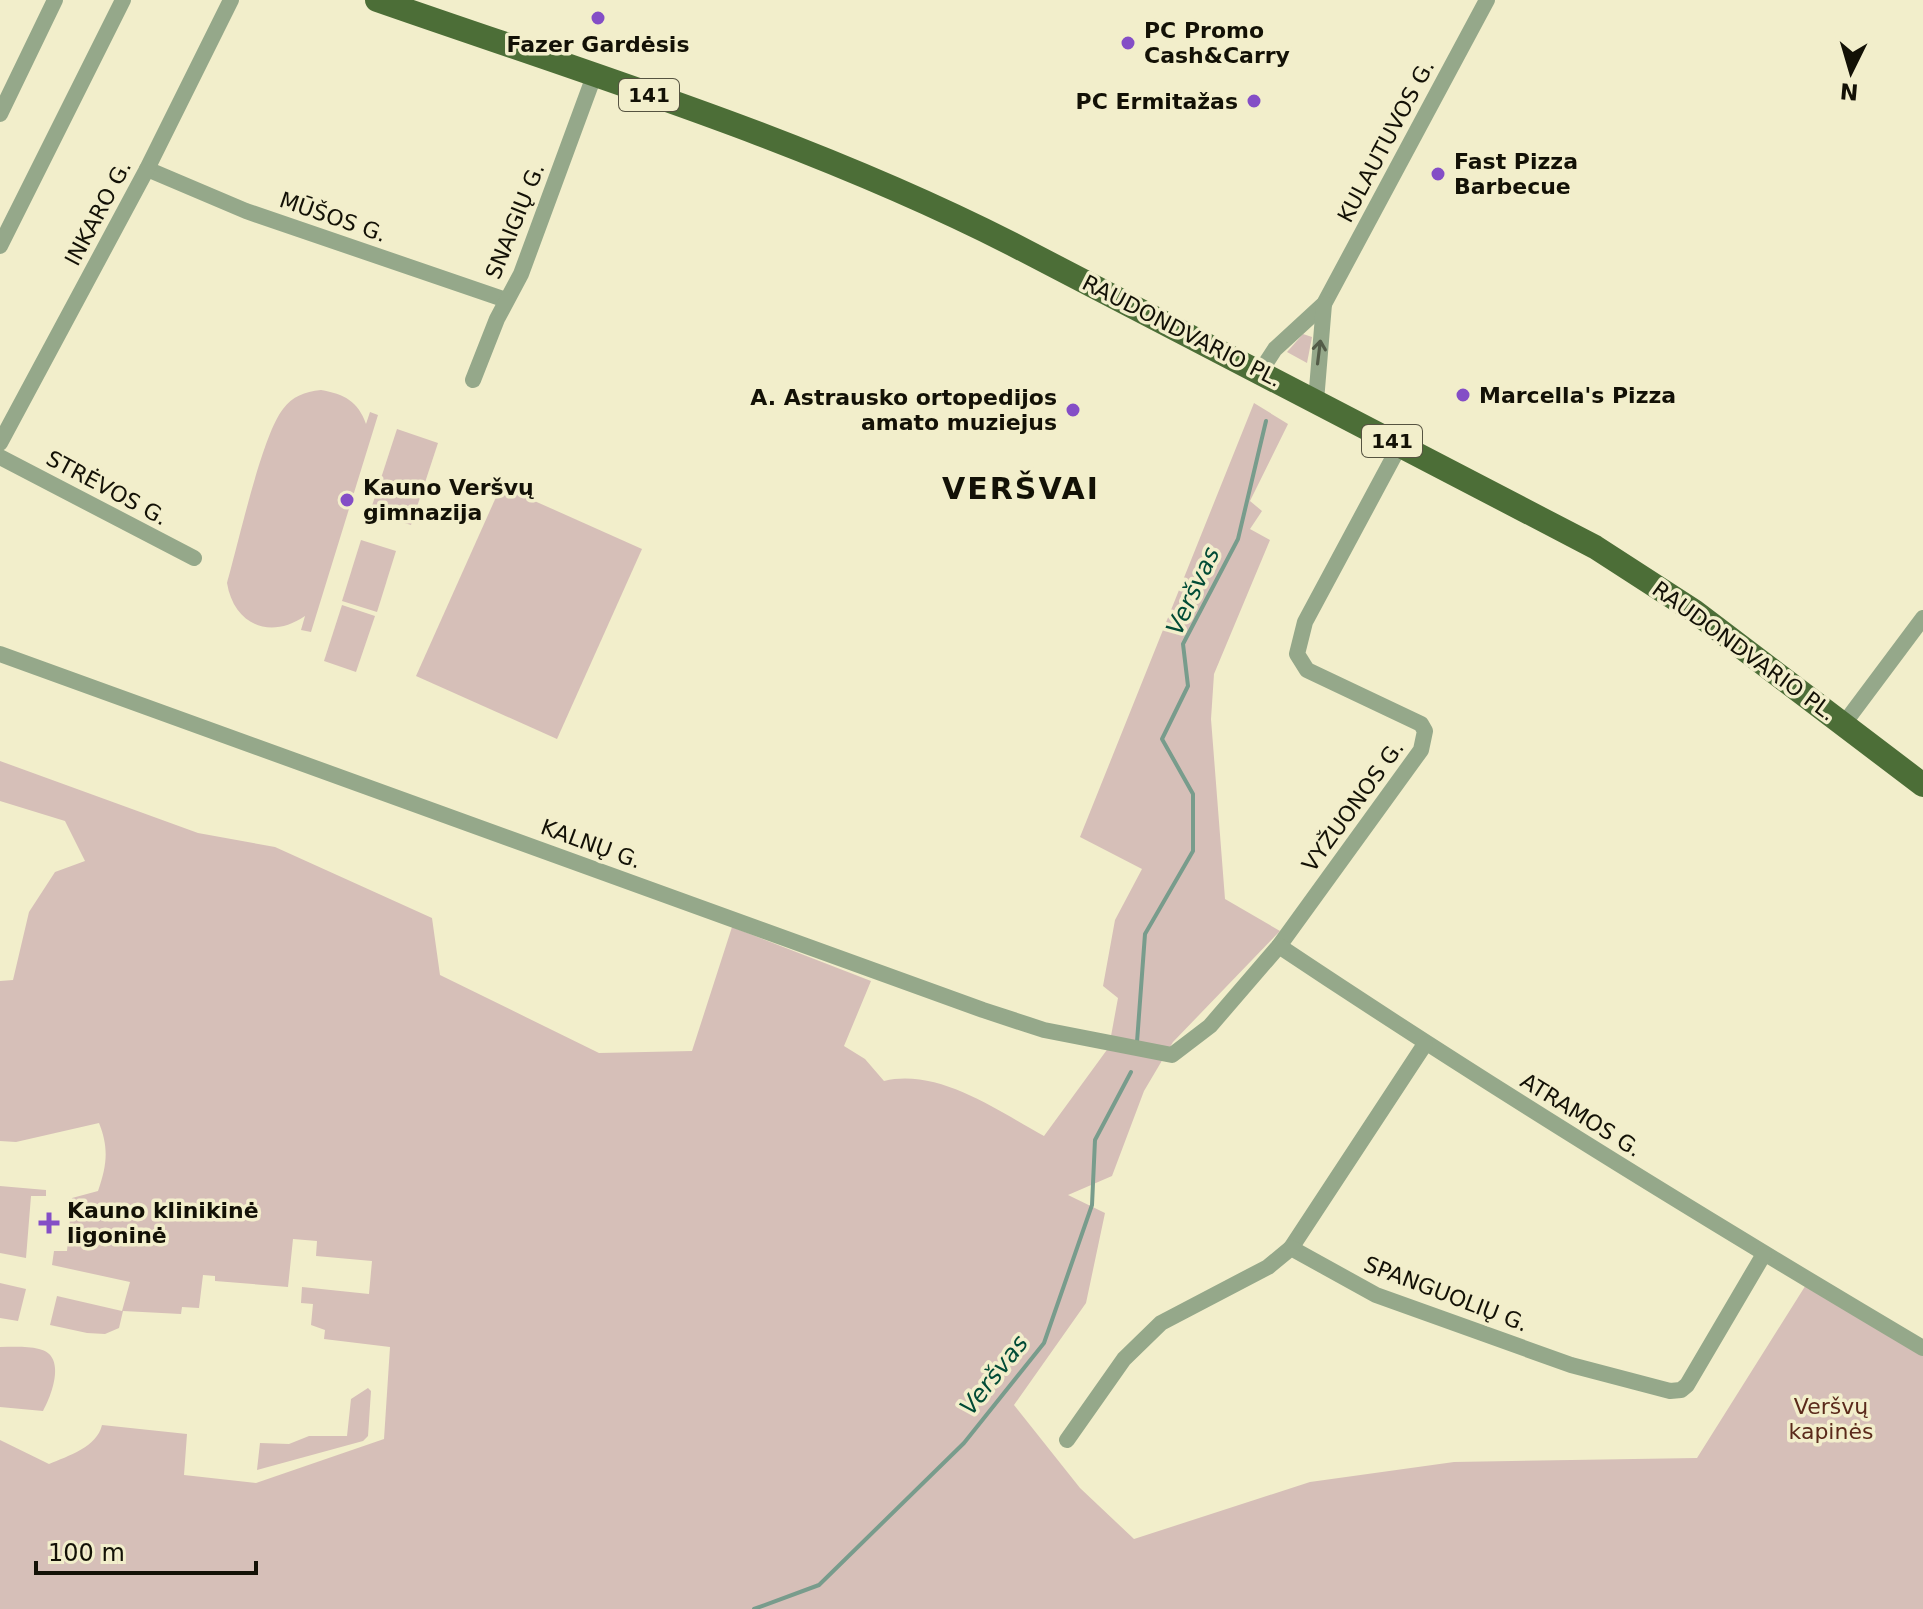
<svg xmlns="http://www.w3.org/2000/svg" width="1923" height="1609" font-family="'DejaVu Sans',sans-serif">
	<rect width="100%" height="100%" fill="#f2eecb"/>
	<!-- green -->
	<g fill="#d6bfb8">
		<path d="M 1303,334 L 1312,337 L 1307,363 L 1287,352 Z"/>
		<path d="M 321,390 C 344,394 358,401 366,424 L 370,412 L 378,415 L 311,632 L 301,630 L 305,616 C 270,640 234,625 227,583 C 238,545 262,435 283,409 C 293,396 304,392 321,390 Z"/>
		<path d="M 1254,403 L 1288,424 L 1250,501 L 1262,511 L 1250,529 L 1270,540 L 1214,674 L 1211,719 L 1225,899 L 1280,931 L 1173,1042 L 1144,1091 L 1112,1176 L 1068,1195 L 1105,1213 L 1086,1303 L 1014,1405 L 1080,1488 L 1134,1539 L 1310,1482 L 1454,1462 L 1697,1458 L 1809,1280 L 1923,1348 L 1923,1609 L 0,1609 L 0,1440 L 49,1464 C 68,1456 97,1447 102,1425 L 187,1434 L 184,1475 L 256,1483 L 384,1439 L 390,1347 L 324,1339 L 325,1330 L 311,1325 L 313,1304 L 301,1303 L 302,1287 L 369,1294 L 372,1261 L 316,1256 L 317,1241 L 293,1239 L 288,1287 L 215,1281 L 215,1276 L 203,1275 L 199,1308 L 182,1307 L 181,1314 L 123,1311 L 119,1328 L 105,1334 L 87,1333 L 50,1325 L 57,1296 L 122,1311 L 130,1282 L 52,1265 L 54,1251 L 67,1251 L 72,1198 L 98,1191 C 107,1165 109,1148 99,1123 L 16,1142 L 0,1141 L 0,981 L 13,980 L 29,912 L 55,872 L 85,861 L 65,821 L 0,801 L 0,761 L 198,833 L 275,847 L 432,918 L 440,975 L 599,1053 L 692,1051 L 732,927 L 871,981 L 844,1046 L 865,1059 L 884,1081 C 939,1068 998,1111 1044,1136 L 1109,1047 L 1118,998 L 1103,986 L 1115,920 L 1142,869 L 1080,837 Z"/>
		<path d="M 397,429 L 438,443 L 411,525 L 370,512 Z"/>
		<path d="M 501,486 L 642,549 L 557,739 L 416,676 Z"/>
		<path d="M 361,540 L 396,551 L 377,612 L 342,601 Z"/>
		<path d="M 342,605 L 375,616 L 356,672 L 324,661 Z"/>
		<path d="M 0,1186 L 46,1190 L 46,1196 L 31,1196 L 26,1258 L 0,1253 Z"/>
		<path d="M 0,1283 L 26,1289 L 18,1321 L 0,1318 Z"/>
		<path d="M 0,1347 C 13,1347 27,1346 39,1349 C 67,1355 52,1395 43,1411 L 0,1407 Z"/>
		<path d="M 368,1388 L 371,1391 L 368,1436 L 363,1441 L 257,1470 L 260,1443 L 289,1444 L 309,1436 L 347,1436 L 351,1399 Z"/>
	</g>
	<g fill="none" stroke-linecap="round" stroke-linejoin="round">
		<!-- stream -->
		<g stroke="#789c8c" stroke-width="4">
			<path d="M 1137,1042 L 1145,934 L 1193,851 L 1193,794 L 1162,739 L 1188,686 L 1183,644 L 1238,539 L 1266,421"/>
			<path d="M 754,1609 L 819,1585 L 964,1443 L 1044,1343 L 1092,1205 L 1095,1140 L 1131,1072"/>
		</g>
		<!-- minor -->
		<g stroke="#95a88a" stroke-width="16">
			<path d="M 0,114 L 55,0"/>
			<path d="M 147,169 L 246,211 L 506,300"/>
			<path d="M 0,246 L 123,0"/>
			<path d="M 1260,372 L 1275,349 L 1324,304 L 1487,0"/>
			<path d="M 473,380 L 497,319 L 521,274 L 594,76"/>
			<path d="M 1316,401 L 1324,304"/>
			<path d="M 0,443 L 147,169 L 231,0"/>
			<path d="M 0,457 L 194,558"/>
			<path d="M 0,654 L 983,1010 L 1044,1030 L 1172,1055 L 1210,1026 L 1279,946 L 1421,750 L 1425,731 L 1421,724 L 1307,670 L 1297,654 L 1305,622 L 1400,445"/>
			<path d="M 1843,725 L 1923,618"/>
			<path d="M 1279,946 C 1490,1087 1705,1219 1923,1348"/>
			<path d="M 1291,1248 L 1425,1044"/>
			<path d="M 1067,1440 L 1124,1359 L 1161,1323 L 1268,1267 L 1291,1248 L 1376,1295 L 1571,1365 L 1670,1391 L 1681,1390 L 1687,1385 L 1764,1254"/>
		</g>
		<!-- primary -->
		<path stroke="#4c6e37" stroke-width="24" d="M 377,0 C 592,75 809,141 1012,244 L 1595,547 L 1694,611 L 1923,785"/>
	</g>
	<!-- one-way arrows -->
	<defs><path id="oneway-shaft" d="M-6 0H5M1.5-3L5.5 0L1.5 3" fill="none" stroke-width="1.6" stroke-linecap="round" stroke-linejoin="round" transform="scale(2)"/></defs>
	<use stroke="#545c48" href="#oneway-shaft" transform="translate(1319 352) rotate(-83)"/>
	<!-- markers -->
	<g fill="#844ec6" stroke="#f2eecb" stroke-width="3">
		<circle cx="598" cy="18" r="8"/>
		<circle cx="1128" cy="43" r="8"/>
		<circle cx="1254" cy="101" r="8"/>
		<circle cx="1438" cy="174" r="8"/>
		<circle cx="1463" cy="395" r="8"/>
		<circle cx="1073" cy="410" r="8"/>
		<circle cx="347" cy="500" r="8"/>
		<path d="M45 1211h8v8h8v8h-8v8h-8v-8h-8v-8h8z"/>
	</g>
	<g text-anchor="middle" dominant-baseline="central" stroke-width="7" stroke-linejoin="round" paint-order="stroke">
		<!-- shield labels -->
		<g fill="#f2eecb" stroke="#565341" stroke-width="2">
			<rect x="619" y="79" width="60" height="32" rx="6"/>
			<rect x="1362" y="425" width="60" height="32" rx="6"/>
		</g>
		<g font-size="20" font-weight="bold" fill="#131106">
			<text x="649" y="95">141</text>
			<text x="1392" y="441">141</text>
		</g>
		<!-- poi labels -->
		<g font-size="22" font-weight="bold" fill="#131106" stroke="#f2eecb" text-anchor="start">
			<text x="1144" y="30">PC Promo<tspan x="1144" dy="25">Cash&amp;Carry</tspan></text>
			<text x="598" y="44" text-anchor="middle">Fazer Gardėsis</text>
			<text x="1238" y="101" text-anchor="end">PC Ermitažas</text>
			<text x="1454" y="161">Fast Pizza<tspan x="1454" dy="25">Barbecue</tspan></text>
			<text x="1479" y="395">Marcella's Pizza</text>
			<text x="1057" y="397" text-anchor="end">A. Astrausko ortopedijos<tspan x="1057" dy="25">amato muziejus</tspan></text>
			<text x="363" y="487">Kauno Veršvų<tspan x="363" dy="25">gimnazija</tspan></text>
			<text x="67" y="1210">Kauno klinikinė<tspan x="67" dy="25">ligoninė</tspan></text>
		</g>
		<!-- street labels -->
		<g font-size="22" fill="#131106" stroke="#f2eecb">
			<text transform="translate(1386 141) rotate(-62)">KULAUTUVOS G.</text>
			<text transform="translate(98 213) rotate(-62)">INKARO G.</text>
			<text transform="translate(333 217) rotate(19)">MŪŠOS G.</text>
			<text transform="translate(515 221) rotate(-68)">SNAIGIŲ G.</text>
			<text transform="translate(1182 331) rotate(27)">RAUDONDVARIO PL.</text>
			<text transform="translate(107 488) rotate(28)">STRĖVOS G.</text>
			<text transform="translate(1744 651) rotate(36)">RAUDONDVARIO PL.</text>
			<text transform="translate(1353 806) rotate(-54)">VYŽUONOS G.</text>
			<text transform="translate(591 844) rotate(20)">KALNŲ G.</text>
			<text transform="translate(1581 1115) rotate(32)">ATRAMOS G.</text>
			<text transform="translate(1446 1294) rotate(21)">SPANGUOLIŲ G.</text>
		</g>
		<!-- park labels -->
		<g font-size="22" fill="#5b2a1b" stroke="#f2eecb">
			<text x="1831" y="1406">Veršvų<tspan x="1831" dy="25">kapinės</tspan></text>
		</g>
		<!-- water labels -->
		<g font-size="24" font-style="italic" fill="#004b36" stroke="#f2eecb">
			<text transform="translate(1193 591) rotate(-65)">Veršvas</text>
			<text transform="translate(994 1375) rotate(-52)">Veršvas</text>
		</g>
		<!-- district labels -->
		<g font-size="30" font-weight="bold" letter-spacing="2" fill="#131106" stroke="#f2eecb">
			<text x="1021" y="488">VERŠVAI</text>
		</g>
	</g>
	<!-- north arrow -->
	<g transform="translate(1851 72) rotate(185)" stroke="#f2eecb" stroke-width="6" paint-order="stroke">
	<path d="M0-6L14 30L0 20L-14 30Z" fill="#131106"/>
	<text y="-12" font-size="22" font-weight="bold" text-anchor="middle" fill="#131106">N</text>
	</g>
	<!-- scale -->
	<path d="M36 1561v12h220v-12" fill="none" stroke="#131106" stroke-width="4"/>
	<text x="48" y="1561" font-size="24" fill="#131106" stroke="#f2eecb" stroke-width="6" paint-order="stroke">100 m</text>
</svg>
